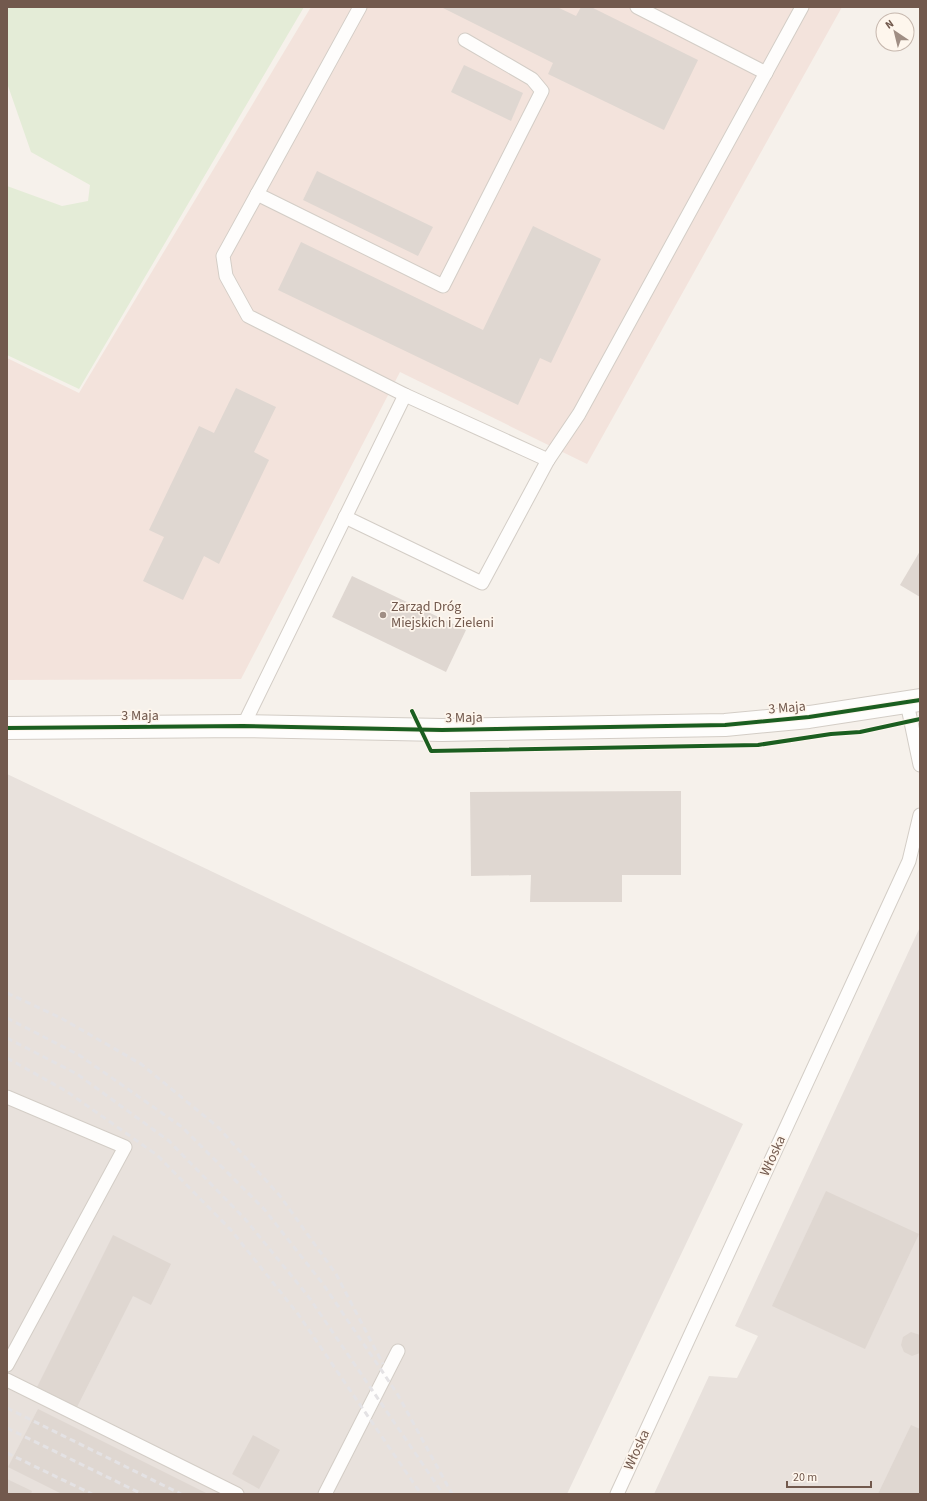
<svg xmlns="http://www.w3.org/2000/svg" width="927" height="1501" font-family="'Source Sans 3',sans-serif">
	<rect width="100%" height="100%" fill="#f6f1eb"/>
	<!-- commercial -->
	<path fill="#f3e3dc" d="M 311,7 L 842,7 L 587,464 L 400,372 L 241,679 L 7,680 L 7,358 L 79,393 Z"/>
	<!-- industrial -->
	<g fill="#e8e1dc">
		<path d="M 7,774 L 743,1124 L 567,1494 L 7,1494 Z"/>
		<path d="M 920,927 L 920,1494 L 654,1494 L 709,1376 L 737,1378 L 758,1336 L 735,1326 Z"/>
	</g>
	<!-- green -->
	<path fill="#e4ecd7" d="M 7,7 L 304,7 L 79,389 L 7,355 L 7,186 L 62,206 L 88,201 L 90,185 L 31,152 L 7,83 Z"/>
	<!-- building -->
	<g fill="#dfd7d1">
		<path d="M 441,7 L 557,7 L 576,16 L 581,7 L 591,7 L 698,60 L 664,130 L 548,74 L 553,63 Z"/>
		<path d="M 464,65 L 523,93 L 511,121 L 451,92 Z"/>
		<path d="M 317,171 L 433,227 L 418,256 L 303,200 Z"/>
		<path d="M 533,226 L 601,259 L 551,363 L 540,358 L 518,405 L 278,290 L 301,242 L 483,330 Z"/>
		<path d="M 236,388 L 276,407 L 254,452 L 269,460 L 219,564 L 204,556 L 183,600 L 143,581 L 164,537 L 149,530 L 199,426 L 214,433 Z"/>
		<path d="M 920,551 L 920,597 L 900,585 Z"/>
		<path d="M 352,576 L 466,630 L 446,672 L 332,617 Z"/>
		<path d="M 681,791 L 681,875 L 622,875 L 622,902 L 530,902 L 531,875 L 471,876 L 470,792 Z"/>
		<path d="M 826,1191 L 919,1234 L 865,1349 L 772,1306 Z"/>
		<path d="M 113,1235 L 171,1264 L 151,1305 L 133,1296 L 77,1407 L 37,1387 Z"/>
		<path d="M 911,1332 L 920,1335 L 920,1353 L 912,1356 L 904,1352 L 901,1345 L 903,1337 Z"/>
		<path d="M 38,1409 L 208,1494 L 62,1494 L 8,1467 Z"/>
		<path d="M 911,1425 L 920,1429 L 920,1494 L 878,1494 Z"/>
		<path d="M 253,1435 L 280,1450 L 259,1489 L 232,1474 Z"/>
		<path d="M 7,1479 L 32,1491 L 31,1494 L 7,1494 Z"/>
	</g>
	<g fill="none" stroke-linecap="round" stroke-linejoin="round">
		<!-- service casing -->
		<g stroke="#d3cdc6" stroke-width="15">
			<g id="service">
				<path d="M 637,7 L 766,73"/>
				<path d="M 257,194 L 443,286 L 542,91 L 532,79 L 465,40"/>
				<path d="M 548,460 L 579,414 L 802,7"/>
				<path d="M 345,517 L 482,583 L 548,460 L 405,395"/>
				<path d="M 907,703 L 920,765"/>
				<path d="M 243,726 L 405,395 L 248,316 L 226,276 L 223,256 L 360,7"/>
				<path d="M 7,1097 L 125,1147 L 7,1365"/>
				<path d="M 7,1380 L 237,1494"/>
				<path d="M 325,1494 C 349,1446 374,1399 398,1351"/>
				<path d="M 617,1494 L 909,861 L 920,815"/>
			</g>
		</g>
		<!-- tertiary casing -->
		<g stroke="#d3cdc6" stroke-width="24">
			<path id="tertiary" d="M 7,728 L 243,726 L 442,730 L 725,725 L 809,717 L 920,700"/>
		</g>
		<!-- service -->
		<use href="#service" stroke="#fefdfc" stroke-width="13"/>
		<!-- tertiary -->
		<use href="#tertiary" stroke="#fefdfc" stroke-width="22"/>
		<!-- rail -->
		<g stroke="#e4e2e4" stroke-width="3" stroke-dasharray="6 4" stroke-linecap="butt">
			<path d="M 7,993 L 61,1018 L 141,1064 L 219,1128 L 280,1196 L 336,1274 L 383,1364"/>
			<path d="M 7,1018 L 79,1055 L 182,1127 L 264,1209 L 323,1284 L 386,1377 L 398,1395 L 452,1494"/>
			<path d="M 7,1038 L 77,1074 L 169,1141 L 245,1219 L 308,1296 L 443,1494"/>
			<path d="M 7,1058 L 66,1091 L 157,1155 L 231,1230 L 298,1314 L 421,1494"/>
			<path d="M 7,1408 L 181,1494"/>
			<path d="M 7,1428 L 142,1494"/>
			<path d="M 7,1453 L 92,1494"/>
		</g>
		<!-- cycleway casing -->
		<g stroke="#fef6ed" stroke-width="6">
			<g id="cycleway">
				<path d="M 412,711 L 431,751 L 758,745 L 831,734 L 860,732 L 920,719"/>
				<path d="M 7,728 L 243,726 L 442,730 L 725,725 L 809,717 L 920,700"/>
			</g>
		</g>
		<!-- cycleway -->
		<use href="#cycleway" stroke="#1b5e20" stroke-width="4"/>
	</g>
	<!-- markers -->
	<circle fill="#a08e84" stroke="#fef6ed" stroke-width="1.5" cx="383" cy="615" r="4"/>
	<g text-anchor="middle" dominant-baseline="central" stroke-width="3.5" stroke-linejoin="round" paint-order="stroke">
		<!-- poi labels -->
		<g font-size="14" fill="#72594d" stroke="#fef6ed" text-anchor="start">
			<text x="391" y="607">Zarząd Dróg<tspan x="391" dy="16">Miejskich i Zieleni</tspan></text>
		</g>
		<!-- street labels -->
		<g font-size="14" fill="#72594d" stroke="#fef6ed">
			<text transform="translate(787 708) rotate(-5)">3 Maja</text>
			<text x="140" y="716">3 Maja</text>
			<text transform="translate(464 718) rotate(-1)">3 Maja</text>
			<text transform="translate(773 1156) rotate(-65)">Włoska</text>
			<text transform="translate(637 1450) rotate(-65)">Włoska</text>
		</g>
	</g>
	<!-- border -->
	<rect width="927" height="1501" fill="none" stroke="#72594d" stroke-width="16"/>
	<!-- north arrow -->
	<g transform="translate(895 32) rotate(325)"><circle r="19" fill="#fef6ed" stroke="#c6b7ad"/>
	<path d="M0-3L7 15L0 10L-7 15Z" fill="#a08e84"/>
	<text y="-6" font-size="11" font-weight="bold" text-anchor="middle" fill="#72594d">N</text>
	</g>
	<!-- scale -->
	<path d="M787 1481v6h84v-6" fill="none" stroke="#72594d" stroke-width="2"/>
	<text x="793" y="1481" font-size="12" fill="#72594d" stroke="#fef6ed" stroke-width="3" paint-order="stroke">20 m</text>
</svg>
